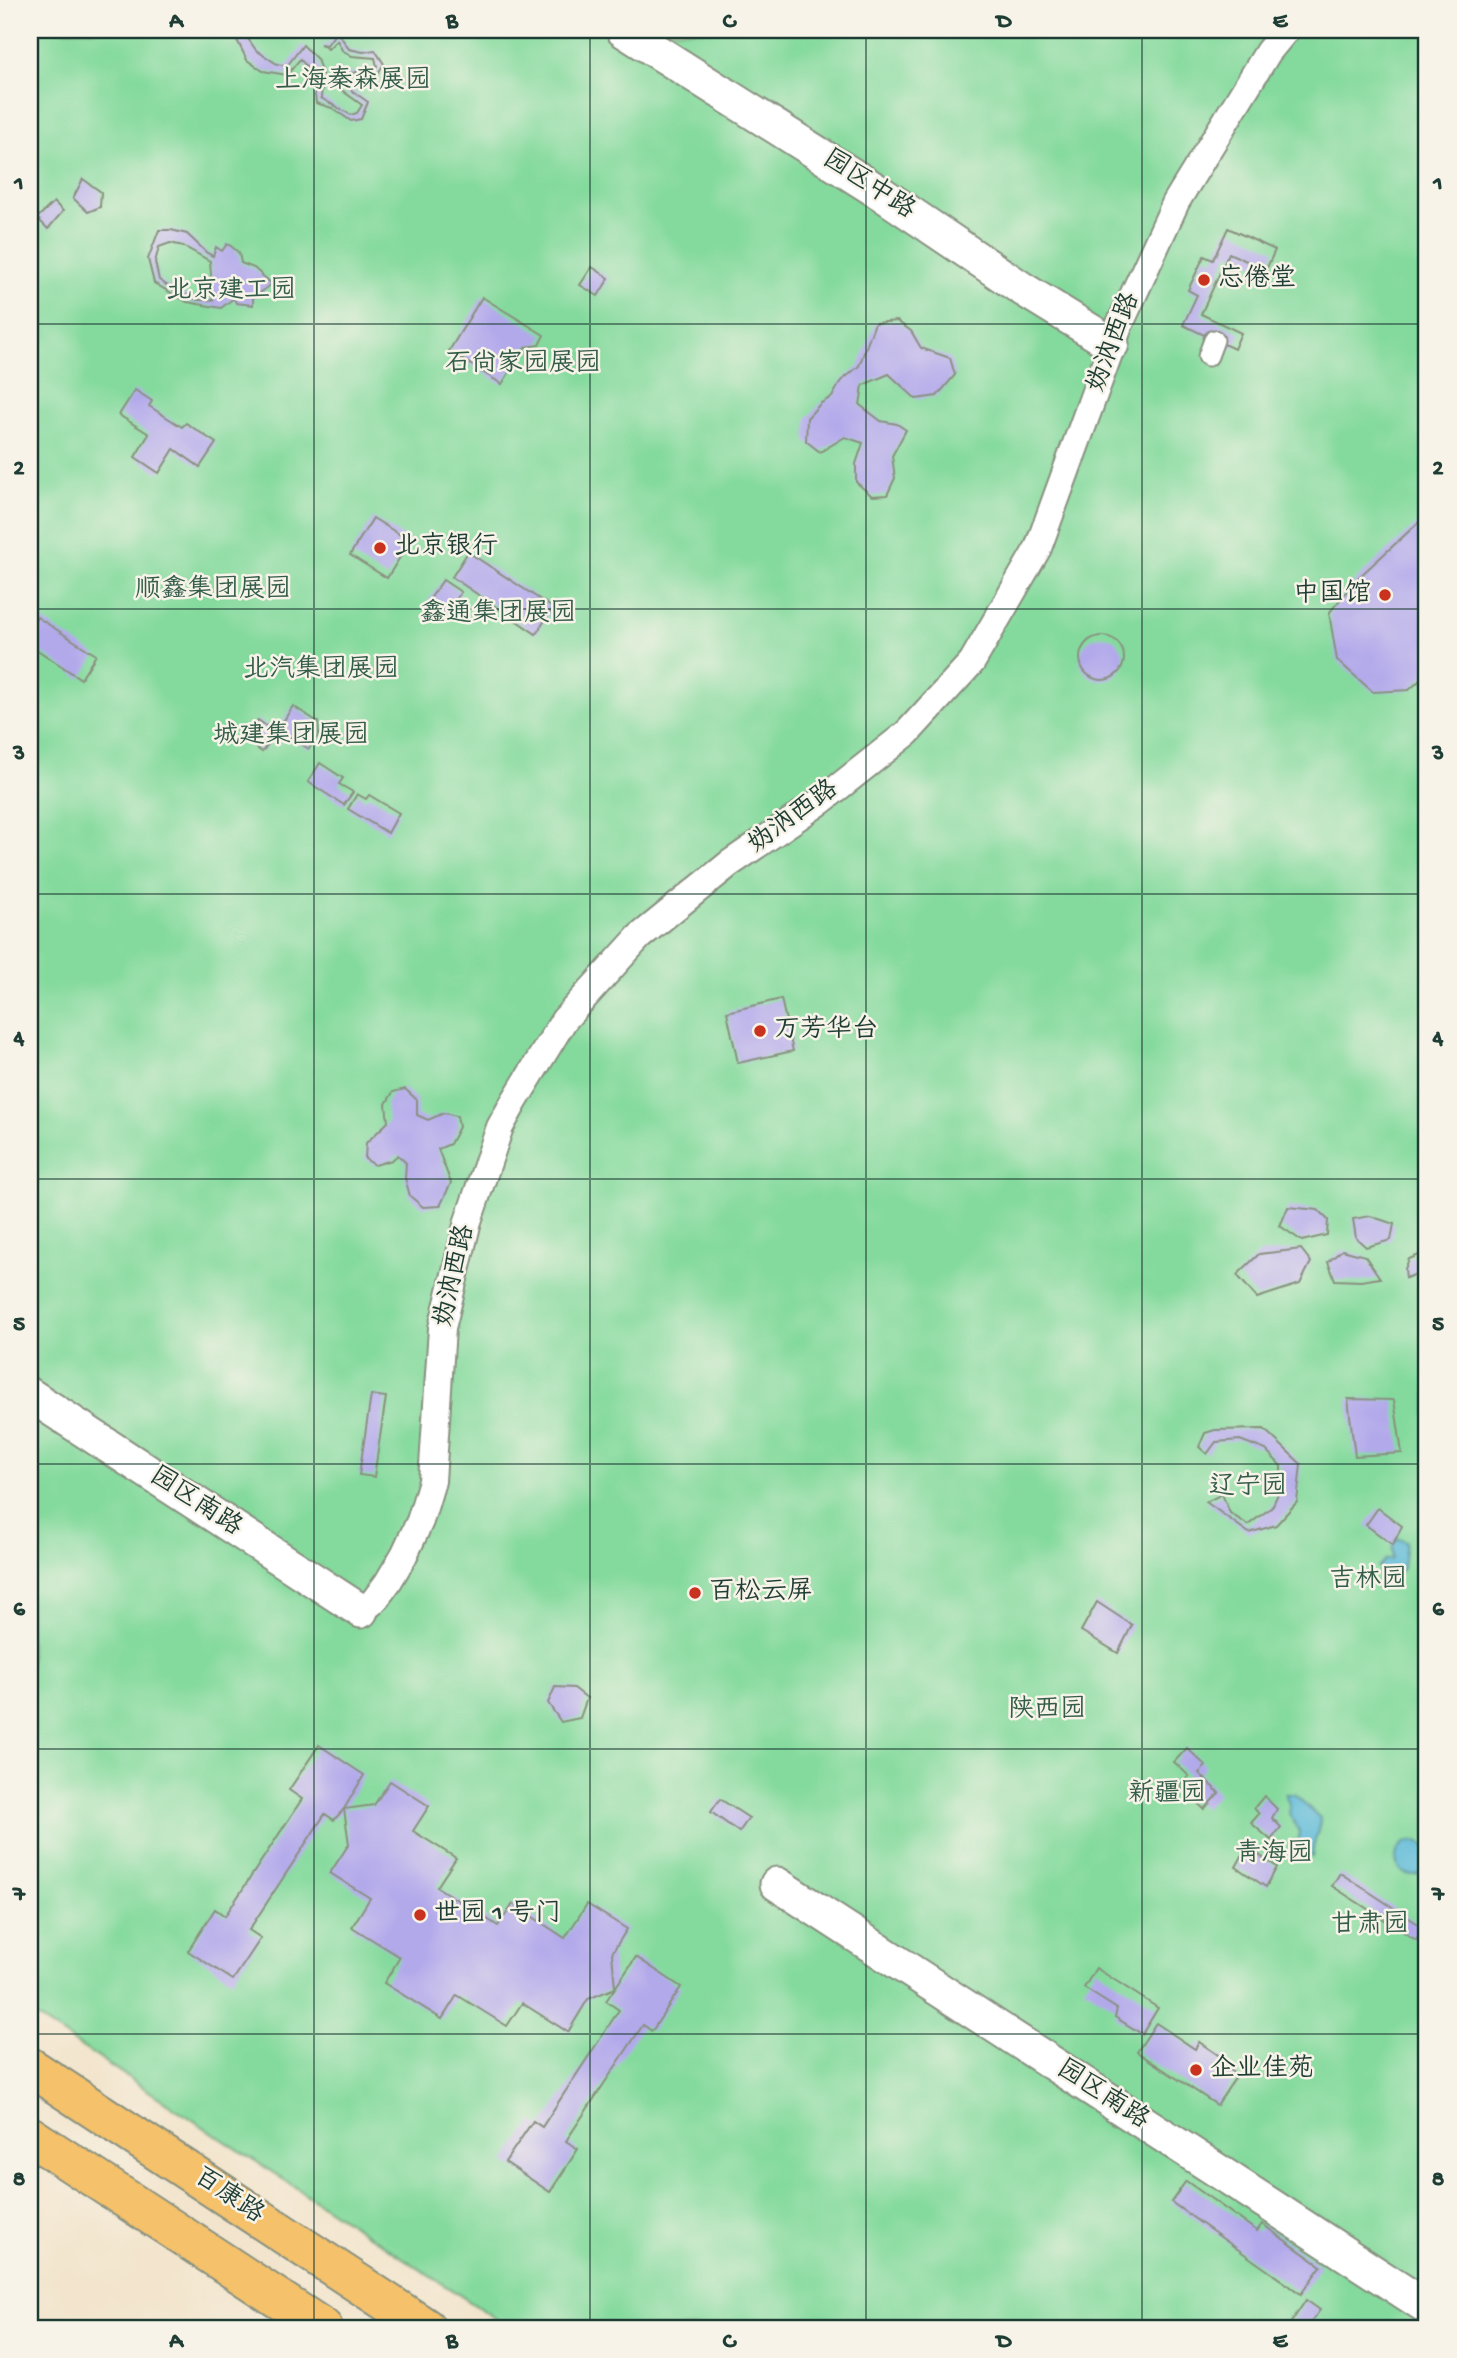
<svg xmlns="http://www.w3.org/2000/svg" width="1457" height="2358" font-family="'Gochi Hand','LXGW WenKai TC',sans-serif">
	<rect width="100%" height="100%" fill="#f7f3e8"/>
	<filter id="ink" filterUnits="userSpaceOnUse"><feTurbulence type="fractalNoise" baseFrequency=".0143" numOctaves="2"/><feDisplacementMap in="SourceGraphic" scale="14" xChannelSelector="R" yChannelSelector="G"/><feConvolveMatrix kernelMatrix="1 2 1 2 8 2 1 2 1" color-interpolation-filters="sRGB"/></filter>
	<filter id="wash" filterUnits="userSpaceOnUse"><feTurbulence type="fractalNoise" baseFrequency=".00686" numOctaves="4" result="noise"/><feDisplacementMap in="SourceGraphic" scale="28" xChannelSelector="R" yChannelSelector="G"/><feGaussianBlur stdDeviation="1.57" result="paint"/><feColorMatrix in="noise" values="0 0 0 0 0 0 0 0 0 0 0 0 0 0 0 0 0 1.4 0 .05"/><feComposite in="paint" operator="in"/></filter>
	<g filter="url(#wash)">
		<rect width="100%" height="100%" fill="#f3e5cd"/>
		<!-- green -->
		<path fill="#84da9d" stroke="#528c68" stroke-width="2" d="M 30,30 L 1427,30 L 1427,2328 L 506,2328 L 499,2321 L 30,2013 Z"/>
		<!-- water -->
		<g fill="#5ab9d8" stroke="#3c7b86" stroke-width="2">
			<path d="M 1397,1538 L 1406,1542 L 1403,1568 L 1394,1579 L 1384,1577 L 1378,1567 L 1385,1560 L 1392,1559 L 1393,1545 Z"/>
			<path d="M 1285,1794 L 1294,1794 L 1320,1818 C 1320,1833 1312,1843 1312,1857 L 1298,1849 L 1299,1832 L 1289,1813 L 1290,1807 Z"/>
			<circle cx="1413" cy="1858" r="17"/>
		</g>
		<g id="blocks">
			<!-- building -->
			<g fill="#b2a9eb" fill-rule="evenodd">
				<path d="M 232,30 L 242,30 L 256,50 L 277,64 L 287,66 L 303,45 L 317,59 L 323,77 L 321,98 L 351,115 L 357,113 L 362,105 L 340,89 L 344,75 L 361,71 L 371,72 L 377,66 L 375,58 L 352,56 L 342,50 L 337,40 L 328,49 L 320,44 L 327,45 L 337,31 L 349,49 L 363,52 L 375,50 L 384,64 L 374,79 L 351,76 L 344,85 L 368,102 L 361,119 L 351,121 L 332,108 L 316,103 L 312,73 L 300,59 L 287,75 L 263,71 L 247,60 Z"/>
				<path d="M 83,179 L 101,192 L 100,207 L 88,212 L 73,198 Z"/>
				<path d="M 54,202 L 63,211 L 48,229 L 37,218 Z"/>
				<path d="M 1228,228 L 1275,250 L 1266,270 L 1229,253 L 1201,314 L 1241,333 L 1234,349 L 1183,325 L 1197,295 L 1188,290 L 1204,256 L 1213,260 Z"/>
				<path d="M 159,230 L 171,230 L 187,234 L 207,253 L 213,256 L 216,247 L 222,251 L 227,244 L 231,246 L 239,253 L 241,263 L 254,268 L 272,284 L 253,298 L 253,305 L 236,303 L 234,298 L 221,308 L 187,302 L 154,283 L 148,259 ZM 170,243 L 183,246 L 210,261 L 213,300 L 198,300 L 177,292 L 159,280 L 155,262 L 159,247 Z"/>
				<path d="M 592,267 L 609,278 L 598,296 L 580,285 Z"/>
				<path d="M 482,297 L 544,335 L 539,345 L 525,347 L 502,384 L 449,351 Z"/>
				<path d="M 897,321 L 911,331 L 921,348 L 950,358 L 955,375 L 937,396 L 916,399 L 889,374 L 863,385 L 860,405 L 881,421 L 897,424 L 906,430 L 892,456 L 895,478 L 887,495 L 872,496 L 856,482 L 856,464 L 863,443 L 845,437 L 820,452 L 806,441 L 807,418 L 821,403 L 832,397 L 841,381 L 859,366 L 875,323 Z"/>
				<path d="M 135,390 L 152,401 L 149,406 L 182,427 L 186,423 L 216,443 L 200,467 L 174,449 L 159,473 L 135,457 L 149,434 L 119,415 Z"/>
				<path d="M 373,518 L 410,541 L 387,578 L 350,555 Z"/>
				<path d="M 1427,520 L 1427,674 L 1409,690 L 1373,692 L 1337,660 L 1329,613 L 1358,578 L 1418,523 Z"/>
				<path d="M 468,552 L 553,608 L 536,634 L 452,577 Z"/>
				<path d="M 443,580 L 461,592 L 446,615 L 427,603 Z"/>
				<path d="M 37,617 L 96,655 L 81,679 L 30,645 L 30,629 Z"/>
				<circle cx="1102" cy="658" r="22"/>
				<path d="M 293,706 L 318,722 L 319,734 L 309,749 L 278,730 Z"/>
				<path d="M 258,720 L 276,733 L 262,752 L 244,739 Z"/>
				<path d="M 320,763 L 343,778 L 339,784 L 353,792 L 344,805 L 308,782 Z"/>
				<path d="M 357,794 L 366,799 L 369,795 L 399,813 L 388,833 L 348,809 Z"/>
				<path d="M 781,999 L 793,1051 L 738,1063 L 727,1012 Z"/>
				<path d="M 405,1089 L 417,1100 L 417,1115 L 428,1120 L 444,1113 L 457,1116 L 459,1127 L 450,1144 L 438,1149 L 451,1183 L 440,1206 L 423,1207 L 410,1196 L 405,1178 L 406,1163 L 398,1155 L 392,1160 L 375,1165 L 365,1159 L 366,1143 L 388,1122 L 386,1104 L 393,1092 Z"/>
				<path d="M 1288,1207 L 1318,1210 L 1328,1220 L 1327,1235 L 1302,1241 L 1280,1226 Z"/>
				<path d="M 1370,1216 L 1394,1224 L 1391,1240 L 1366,1247 L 1356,1238 L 1353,1219 Z"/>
				<path d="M 1301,1249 L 1311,1262 L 1300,1284 L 1257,1298 L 1237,1275 L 1259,1254 Z"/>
				<path d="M 1342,1250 L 1365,1256 L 1380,1278 L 1361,1281 L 1335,1280 L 1328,1262 Z"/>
				<path d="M 1427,1252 L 1427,1270 L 1406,1278 L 1405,1269 L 1409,1259 Z"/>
				<path d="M 371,1395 L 386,1397 L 374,1477 L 359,1475 Z"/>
				<path d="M 1348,1399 L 1394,1400 L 1402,1453 L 1355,1456 Z"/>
				<path d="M 1264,1429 L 1301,1464 L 1297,1502 L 1276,1525 L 1249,1533 L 1206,1502 L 1222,1494 L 1230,1513 L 1248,1525 L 1272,1507 L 1281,1487 L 1281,1466 L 1266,1450 L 1240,1440 L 1216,1442 L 1207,1454 L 1199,1447 L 1205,1433 L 1215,1430 Z"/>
				<path d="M 1378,1508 L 1402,1526 L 1393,1545 L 1366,1525 Z"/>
				<path d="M 1097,1602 L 1132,1625 L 1118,1653 L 1081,1631 Z"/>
				<path d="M 555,1687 L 574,1688 L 587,1698 L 580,1718 L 561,1722 L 548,1703 Z"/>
				<path d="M 319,1745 L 364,1775 L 344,1809 L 334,1820 L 325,1814 L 249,1930 L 261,1938 L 233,1980 L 188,1951 L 215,1909 L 225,1916 L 302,1799 L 289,1790 Z"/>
				<path d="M 1187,1748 L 1206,1766 L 1199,1773 L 1219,1793 L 1204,1809 L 1179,1786 L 1189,1776 L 1174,1762 Z"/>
				<path d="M 390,1781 L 429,1806 L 413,1831 L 456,1858 L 437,1887 L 498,1926 L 513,1904 L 565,1938 L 587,1904 L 627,1929 L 612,1953 L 615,1988 L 636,1957 L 681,1987 L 652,2031 L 643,2025 L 566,2141 L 578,2149 L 550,2192 L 505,2162 L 533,2121 L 542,2127 L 619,2010 L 606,2001 L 615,1988 L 588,1999 L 568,2032 L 522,2003 L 507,2026 L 457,1995 L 442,2019 L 384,1983 L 400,1957 L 352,1927 L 370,1898 L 330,1873 L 349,1844 L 344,1809 L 374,1805 Z"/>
				<path d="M 1264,1796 L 1277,1809 L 1272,1818 L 1281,1827 L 1271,1840 L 1251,1823 L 1259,1814 L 1254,1808 Z"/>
				<path d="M 720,1799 L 749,1818 L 739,1832 L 711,1812 Z"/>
				<path d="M 1247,1847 L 1277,1867 L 1266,1887 L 1236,1867 Z"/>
				<path d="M 1340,1873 L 1423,1927 L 1416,1940 L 1332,1886 Z"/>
				<path d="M 1096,1968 L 1158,2008 L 1142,2034 L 1115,2017 L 1117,2009 L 1084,1988 Z"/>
				<path d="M 1156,2023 L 1195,2049 L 1199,2042 L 1224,2059 L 1220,2064 L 1237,2075 L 1217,2105 L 1137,2052 Z"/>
				<path d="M 1186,2181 L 1257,2231 L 1262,2224 L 1321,2266 L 1301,2294 L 1171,2202 Z"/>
				<path d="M 1306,2300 L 1320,2310 L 1307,2328 L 1296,2328 L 1290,2324 Z"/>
			</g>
		</g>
	</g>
	<g filter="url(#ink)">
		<use href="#blocks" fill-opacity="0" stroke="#899180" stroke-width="2"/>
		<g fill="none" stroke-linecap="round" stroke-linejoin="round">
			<!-- pedestrian casing -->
			<g stroke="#899180" stroke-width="23">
				<path id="pedestrian" d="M 1208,356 L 1214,340"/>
			</g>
			<!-- minor casing -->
			<g stroke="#899180" stroke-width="30">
				<path id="minor" d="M 361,1611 L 374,1601 L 388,1582 L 404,1555 L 420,1521 L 432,1481 L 442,1328 L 468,1221 L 500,1127 L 515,1100 L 564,1020 L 639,937 L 729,864 L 821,801 L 907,733 L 972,662 L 1038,548 L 1119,326 L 1176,202 L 1268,52 L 1286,30"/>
			</g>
			<!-- tertiary casing -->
			<g stroke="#899180" stroke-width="37">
				<g id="tertiary">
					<path d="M 623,30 L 882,194 L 1021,288 L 1112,344"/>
					<path d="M 30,1395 L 361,1611"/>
					<path d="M 777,1884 L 1427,2307"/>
				</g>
			</g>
			<!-- primary casing -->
			<g stroke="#899180" stroke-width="42">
				<g id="primary">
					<path d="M 30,2067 L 426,2328"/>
					<path d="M 30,2136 L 323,2328"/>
				</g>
			</g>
			<!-- pedestrian -->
			<use href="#pedestrian" stroke="#fff" stroke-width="19"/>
			<!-- minor -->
			<use href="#minor" stroke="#fff" stroke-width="26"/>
			<!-- tertiary -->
			<use href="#tertiary" stroke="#fff" stroke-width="33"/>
			<!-- primary -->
			<use href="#primary" stroke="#f5c16b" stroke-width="38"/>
		</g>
	</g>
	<!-- grid -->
	<path fill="none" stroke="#1f3d34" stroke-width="2" stroke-opacity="0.55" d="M 314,30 L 314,2328M 590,30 L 590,2328M 866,30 L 866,2328M 1142,30 L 1142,2328M 30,324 L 1427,324M 30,609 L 1427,609M 30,894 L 1427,894M 30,1179 L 1427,1179M 30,1464 L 1427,1464M 30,1749 L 1427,1749M 30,2034 L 1427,2034"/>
	<!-- markers -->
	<g fill="#c8321e" stroke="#f7f3e8" stroke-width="2.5">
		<circle cx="1204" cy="280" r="7"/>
		<circle cx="380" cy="548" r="7"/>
		<circle cx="1385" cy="595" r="7"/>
		<circle cx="760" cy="1031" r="7"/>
		<circle cx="695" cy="1593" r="7"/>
		<circle cx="420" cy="1915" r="7"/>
		<circle cx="1196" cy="2070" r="7"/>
	</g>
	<g text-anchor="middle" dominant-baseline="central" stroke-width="5" stroke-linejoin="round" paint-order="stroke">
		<!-- park labels -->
		<g font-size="26" fill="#335c49" stroke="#f7f3e8">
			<text x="353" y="82">上海秦森展园</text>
			<text x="231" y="292">北京建工园</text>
			<text x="523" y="365">石尚家园展园</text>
			<text x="213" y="591">顺鑫集团展园</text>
			<text x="498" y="615">鑫通集团展园</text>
			<text x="321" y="671">北汽集团展园</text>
			<text x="291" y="737">城建集团展园</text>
			<text x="1248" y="1488">辽宁园</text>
			<text x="1368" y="1581">吉林园</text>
			<text x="1047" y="1711">陕西园</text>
			<text x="1167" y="1795">新疆园</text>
			<text x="1274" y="1855">青海园</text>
			<text x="1370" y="1926">甘肃园</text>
		</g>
		<!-- street labels -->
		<g font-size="26" fill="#1f3d34" stroke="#f7f3e8">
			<text transform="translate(868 186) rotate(33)">园区中路</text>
			<text transform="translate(1115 343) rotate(-69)">妫汭西路</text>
			<text transform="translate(794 818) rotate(-36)">妫汭西路</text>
			<text transform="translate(456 1276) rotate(-77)">妫汭西路</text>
			<text transform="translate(195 1503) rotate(33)">园区南路</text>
			<text transform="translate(1102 2096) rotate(33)">园区南路</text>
			<text transform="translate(228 2197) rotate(34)">百康路</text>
		</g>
		<!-- poi labels -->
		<g font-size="26" fill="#1f3d34" stroke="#f7f3e8" text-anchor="start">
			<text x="1218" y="280">忘倦堂</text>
			<text x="394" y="548">北京银行</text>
			<text x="1371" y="595" text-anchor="end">中国馆</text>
			<text x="774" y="1031">万芳华台</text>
			<text x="709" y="1593">百松云屏</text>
			<text x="434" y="1915">世园 1 号门</text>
			<text x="1210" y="2070">企业佳苑</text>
		</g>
	</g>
	<!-- margin -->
	<rect width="1457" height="2358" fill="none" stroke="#f7f3e8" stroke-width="77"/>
	<rect x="38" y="38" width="1380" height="2282" fill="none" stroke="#1f3d34" stroke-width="2.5"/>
	<g font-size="23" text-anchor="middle" font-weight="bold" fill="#1f3d34">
		<text x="176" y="27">A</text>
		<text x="452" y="27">B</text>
		<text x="729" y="27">C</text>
		<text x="1004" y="27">D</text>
		<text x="1280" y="27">E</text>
		<text x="19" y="189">1</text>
		<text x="1438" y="189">1</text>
		<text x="19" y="474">2</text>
		<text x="1438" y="474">2</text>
		<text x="19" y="759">3</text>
		<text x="1438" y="759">3</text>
		<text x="19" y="1044">4</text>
		<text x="1438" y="1044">4</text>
		<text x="19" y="1330">5</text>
		<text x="1438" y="1330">5</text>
		<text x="19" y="1615">6</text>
		<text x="1438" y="1615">6</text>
		<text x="19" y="1900">7</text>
		<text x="1438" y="1900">7</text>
		<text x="19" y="2185">8</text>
		<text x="1438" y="2185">8</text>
		<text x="176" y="2347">A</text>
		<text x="452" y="2347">B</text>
		<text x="729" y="2347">C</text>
		<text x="1004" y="2347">D</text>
		<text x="1280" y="2347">E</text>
	</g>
</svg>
